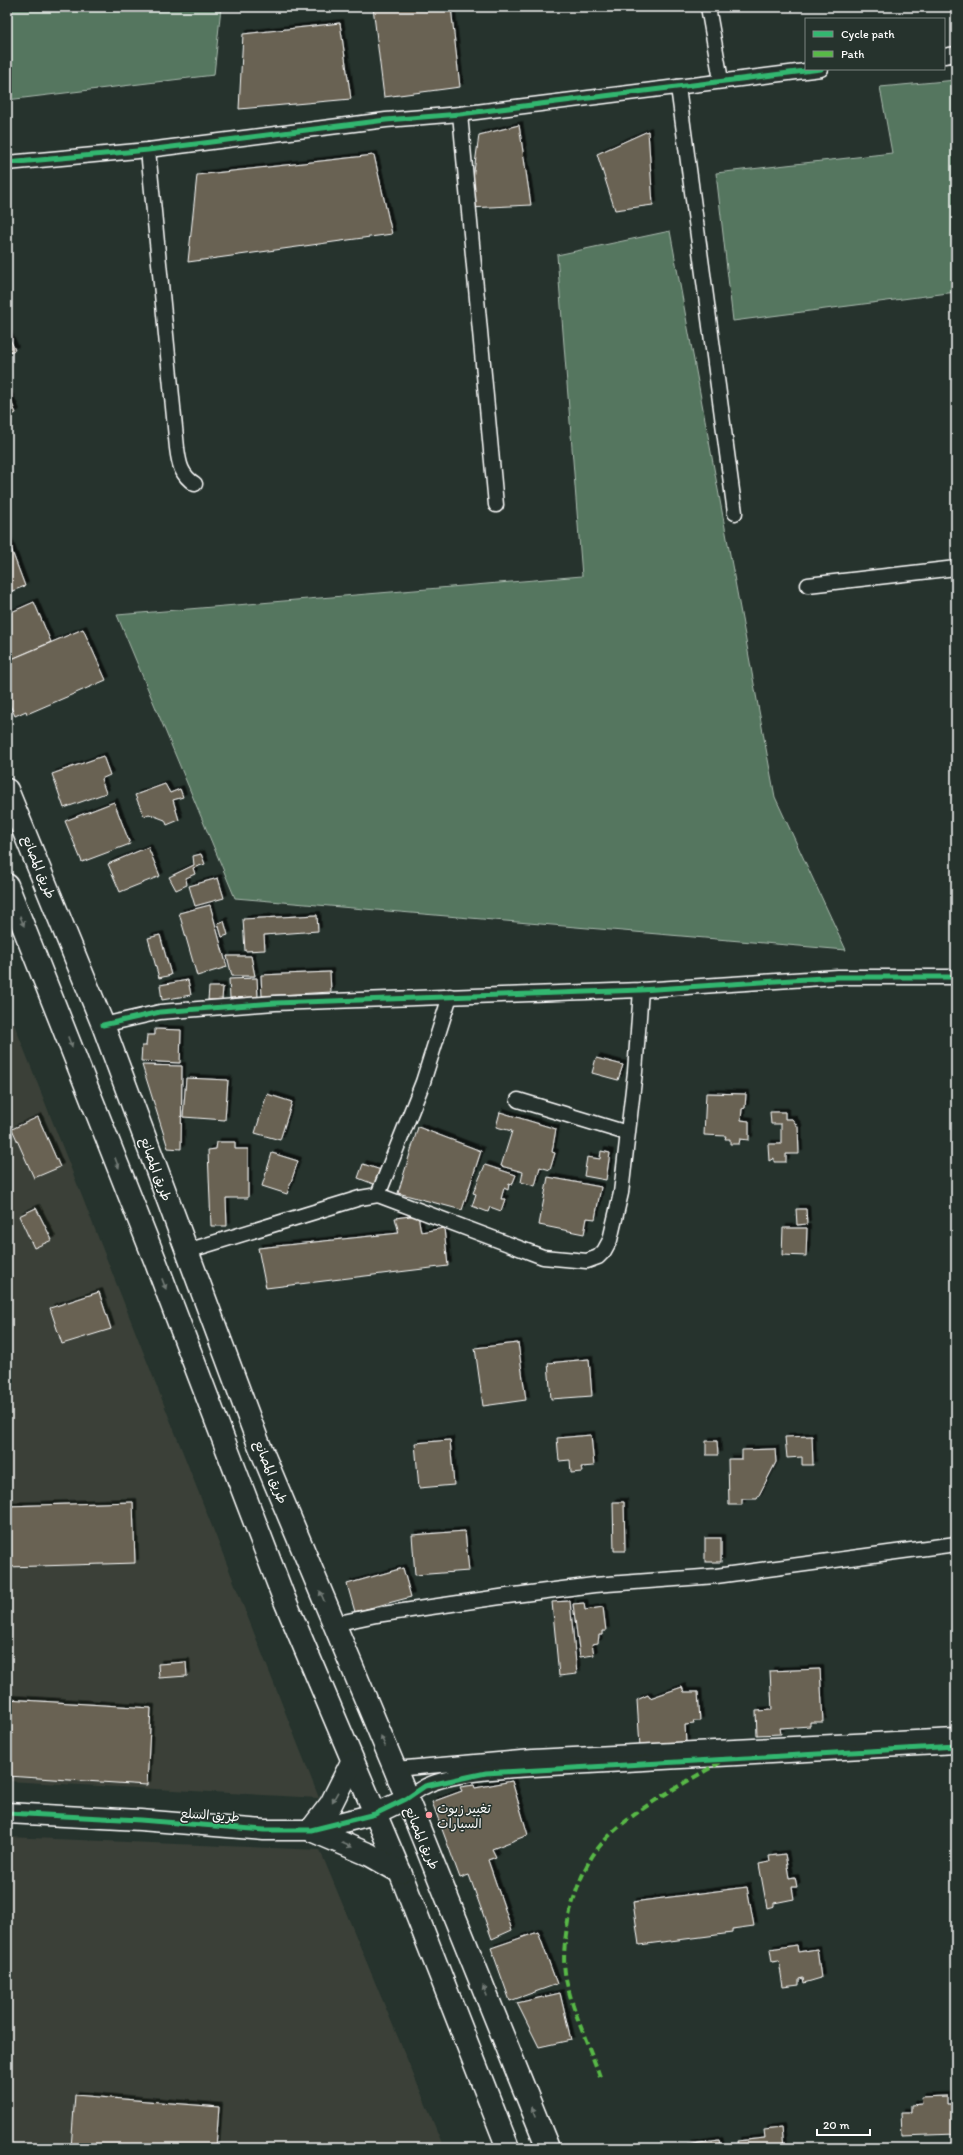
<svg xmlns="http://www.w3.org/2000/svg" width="963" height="2155" font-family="Itim,'Playpen Sans Arabic',sans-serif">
	<defs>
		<filter id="shadow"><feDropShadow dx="3.5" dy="-3.5" stdDeviation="0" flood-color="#0009"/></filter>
	</defs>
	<rect width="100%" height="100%" fill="#26332d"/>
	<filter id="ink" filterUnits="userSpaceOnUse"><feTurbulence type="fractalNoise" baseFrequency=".025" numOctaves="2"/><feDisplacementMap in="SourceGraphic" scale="8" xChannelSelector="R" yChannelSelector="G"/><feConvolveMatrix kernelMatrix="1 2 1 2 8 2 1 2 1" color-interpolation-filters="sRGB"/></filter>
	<g filter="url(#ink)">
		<!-- built -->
		<g fill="#3a4138">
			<path d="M 7,1006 L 319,1798 L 7,1781 Z"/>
			<path d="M 7,1837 L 320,1850 L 444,2148 L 7,2148 Z"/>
		</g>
		<!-- green -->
		<g fill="#55765f" stroke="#aabaaf">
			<path d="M 7,7 L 221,7 L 214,75 L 7,100 Z"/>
			<path d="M 956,80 L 956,292 L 733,321 L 716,173 L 892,153 L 880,87 Z"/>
			<path d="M 670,231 L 775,797 L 846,950 L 235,898 L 117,615 L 582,576 L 557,255 Z"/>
		</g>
		<!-- building -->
		<g fill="#696252" stroke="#fff" filter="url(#shadow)">
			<path d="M 373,7 L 451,7 L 460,87 L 384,97 Z"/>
			<path d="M 340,23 L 351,99 L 239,109 L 243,34 Z"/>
			<path d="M 519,125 L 531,205 L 469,208 L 479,135 Z"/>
			<path d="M 648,131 L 653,205 L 615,210 L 597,154 Z"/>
			<path d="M 374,155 L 392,234 L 188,262 L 197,175 Z"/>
			<path d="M 7,333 L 15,350 L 7,353 Z"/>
			<path d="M 7,392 L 16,413 L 7,418 Z"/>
			<path d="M 7,538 L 25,586 L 7,593 Z"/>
			<path d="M 34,602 L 51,642 L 7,661 L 7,614 Z"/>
			<path d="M 83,629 L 106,680 L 27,714 L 26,711 L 15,716 L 7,699 L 7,661 Z"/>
			<path d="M 103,756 L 110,775 L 101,779 L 106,793 L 64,808 L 52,774 Z"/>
			<path d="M 165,784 L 170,793 L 180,789 L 183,797 L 173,800 L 179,820 L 167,825 L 165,820 L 149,814 L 144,816 L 135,795 Z"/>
			<path d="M 114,802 L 130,844 L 82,862 L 65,821 Z"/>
			<path d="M 148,847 L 160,876 L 120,892 L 108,864 Z"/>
			<path d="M 201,854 L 205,864 L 193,868 L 195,874 L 186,878 L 187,885 L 176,890 L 169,877 L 194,865 L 193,856 Z"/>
			<path d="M 218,878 L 224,898 L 195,906 L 189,886 Z"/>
			<path d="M 210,905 L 227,967 L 197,976 L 179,913 Z"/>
			<path d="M 317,915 L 318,931 L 264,935 L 265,950 L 245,951 L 243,919 Z"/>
			<path d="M 224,921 L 228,935 L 222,937 L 218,923 Z"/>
			<path d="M 160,935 L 171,975 L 159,978 L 148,938 Z"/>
			<path d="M 227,956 L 251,956 L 255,976 L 232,976 Z"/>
			<path d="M 330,972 L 331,992 L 262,996 L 261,975 Z"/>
			<path d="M 257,978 L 258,997 L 230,998 L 229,979 Z"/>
			<path d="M 188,980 L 191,995 L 162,1000 L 160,985 Z"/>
			<path d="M 209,987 L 223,987 L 222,1000 L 208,1000 Z"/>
			<path d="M 155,1029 L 181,1030 L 180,1063 L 141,1061 L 142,1046 L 146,1046 L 147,1035 L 155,1035 Z"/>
			<path d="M 596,1058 L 623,1065 L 618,1080 L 592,1073 Z"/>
			<path d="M 142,1065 L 182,1066 L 181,1149 L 168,1148 Z"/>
			<path d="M 186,1078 L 228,1080 L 225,1120 L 183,1117 Z"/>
			<path d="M 706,1093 L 746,1094 L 745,1108 L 742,1109 L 741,1120 L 749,1121 L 749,1140 L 740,1139 L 739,1144 L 730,1144 L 730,1139 L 725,1139 L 726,1136 L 704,1135 Z"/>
			<path d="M 267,1094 L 292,1102 L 280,1140 L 255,1133 Z"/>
			<path d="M 500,1112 L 556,1129 L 552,1152 L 555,1153 L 550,1170 L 540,1167 L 535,1186 L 521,1182 L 523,1172 L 501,1166 L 512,1131 L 496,1127 Z"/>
			<path d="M 770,1112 L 785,1112 L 785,1119 L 792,1119 L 798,1127 L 799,1154 L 786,1154 L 786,1162 L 774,1162 L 774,1158 L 769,1161 L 768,1144 L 781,1144 L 781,1124 L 771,1124 Z"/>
			<path d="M 38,1117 L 60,1167 L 34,1178 L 12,1129 Z"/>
			<path d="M 418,1127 L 481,1151 L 462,1210 L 398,1193 Z"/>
			<path d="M 217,1142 L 235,1142 L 235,1149 L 248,1149 L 248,1198 L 226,1198 L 227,1226 L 211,1226 L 208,1150 L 216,1149 Z"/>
			<path d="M 601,1151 L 610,1153 L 606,1180 L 584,1176 L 587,1157 L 600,1159 Z"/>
			<path d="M 272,1153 L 298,1161 L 287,1194 L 262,1186 Z"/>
			<path d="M 363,1164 L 381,1170 L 376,1185 L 358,1178 Z"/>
			<path d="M 485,1165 L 516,1175 L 512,1185 L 509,1184 L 508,1190 L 504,1188 L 501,1199 L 505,1199 L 501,1211 L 490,1207 L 488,1212 L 472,1206 L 476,1194 L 473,1193 Z"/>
			<path d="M 548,1177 L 601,1187 L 595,1219 L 587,1218 L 584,1234 L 539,1225 Z"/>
			<path d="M 36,1208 L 52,1240 L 34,1248 L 19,1216 Z"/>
			<path d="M 796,1209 L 806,1209 L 807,1224 L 797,1225 Z"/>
			<path d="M 418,1215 L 421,1232 L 444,1228 L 448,1266 L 266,1288 L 258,1248 L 399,1233 L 395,1218 Z"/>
			<path d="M 783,1228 L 807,1228 L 806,1256 L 782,1255 Z"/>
			<path d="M 99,1292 L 111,1329 L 62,1344 L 50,1308 Z"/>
			<path d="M 518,1343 L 526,1400 L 483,1406 L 475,1348 Z"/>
			<path d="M 589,1359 L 592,1396 L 551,1399 L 548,1363 Z"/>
			<path d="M 591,1435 L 594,1466 L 581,1467 L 582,1472 L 571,1473 L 570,1460 L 559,1461 L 557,1438 Z"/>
			<path d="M 812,1436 L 813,1465 L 802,1465 L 802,1457 L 787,1458 L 785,1437 Z"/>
			<path d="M 450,1440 L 454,1485 L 419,1488 L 415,1443 Z"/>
			<path d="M 706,1441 L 717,1441 L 718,1455 L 706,1455 Z"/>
			<path d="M 775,1449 L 776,1462 L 757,1499 L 742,1499 L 742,1505 L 729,1505 L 728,1459 L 742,1459 L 742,1450 Z"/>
			<path d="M 133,1502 L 135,1563 L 7,1567 L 7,1506 Z"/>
			<path d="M 613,1502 L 624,1502 L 625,1551 L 614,1551 Z"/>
			<path d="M 465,1531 L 469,1571 L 415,1575 L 412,1535 Z"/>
			<rect x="705" y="1538" width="16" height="24"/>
			<path d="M 403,1568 L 411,1597 L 355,1612 L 347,1584 Z"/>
			<path d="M 570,1601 L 577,1674 L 559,1676 L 552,1602 Z"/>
			<path d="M 584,1603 L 585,1610 L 603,1607 L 606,1631 L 602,1631 L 602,1635 L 599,1635 L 598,1643 L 592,1644 L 594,1655 L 580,1657 L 573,1604 Z"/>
			<path d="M 186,1662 L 187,1676 L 159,1678 L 158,1664 Z"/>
			<path d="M 820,1669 L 823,1722 L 810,1722 L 810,1726 L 780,1728 L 781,1734 L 757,1735 L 756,1711 L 772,1710 L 770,1671 Z"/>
			<path d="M 682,1687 L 684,1692 L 698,1692 L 700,1721 L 693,1721 L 694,1724 L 685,1725 L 686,1744 L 640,1747 L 637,1700 L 648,1695 L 650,1698 Z"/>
			<path d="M 7,1699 L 151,1708 L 147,1785 L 7,1776 Z"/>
			<path d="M 512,1781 L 528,1835 L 492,1849 L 496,1857 L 488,1860 L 512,1930 L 492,1939 L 469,1875 L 460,1878 L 432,1802 L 462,1791 L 460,1787 L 474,1785 L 475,1788 Z"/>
			<path d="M 785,1854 L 789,1878 L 795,1877 L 797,1887 L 792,1887 L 794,1899 L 774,1903 L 774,1906 L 767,1908 L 759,1864 L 770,1862 L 769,1856 Z"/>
			<path d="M 747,1887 L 754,1926 L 732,1929 L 732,1933 L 639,1945 L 633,1902 Z"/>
			<path d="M 538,1932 L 557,1984 L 510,2001 L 491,1948 Z"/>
			<path d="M 797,1945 L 798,1952 L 817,1949 L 821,1978 L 804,1983 L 803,1978 L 799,1979 L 799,1985 L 783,1987 L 779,1961 L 772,1962 L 770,1949 Z"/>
			<path d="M 560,1993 L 571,2040 L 539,2047 L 517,2003 Z"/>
			<path d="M 75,2095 L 219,2107 L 216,2148 L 71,2148 Z"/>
			<path d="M 947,2096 L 947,2104 L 953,2104 L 953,2110 L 956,2110 L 956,2134 L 902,2136 L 901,2112 L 911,2112 L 911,2105 L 922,2104 L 921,2097 Z"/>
			<path d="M 781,2128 L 783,2148 L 738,2148 L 737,2141 L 765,2138 L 764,2130 Z"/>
			<path d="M 719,2140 L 721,2148 L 687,2148 L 687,2145 Z"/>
		</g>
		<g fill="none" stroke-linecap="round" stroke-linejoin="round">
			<!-- street casing -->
			<g stroke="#fff" stroke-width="17">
				<g id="street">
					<path d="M 708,7 L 721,80"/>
					<path d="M 944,56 L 956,54"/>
					<path d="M 678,87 L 735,513"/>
					<path d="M 460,114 L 496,505"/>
					<path d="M 148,150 L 177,448 C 179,464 181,475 195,484"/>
					<path d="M 7,163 L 148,150 L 386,120 L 460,114 L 821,69"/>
					<path d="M 808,585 L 956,568"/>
					<path d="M 103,1025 L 160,1012 L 275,1003 L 641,990 L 838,977 L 956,977"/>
					<path d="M 518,1100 L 627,1133"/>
					<path d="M 378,1195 L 543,1257 L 587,1261 L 598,1257 L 604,1251 L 610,1240 L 621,1193 L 635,1072 L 641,990"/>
					<path d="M 187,1251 L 360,1198 L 378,1195 L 423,1082 L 450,996"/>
					<path d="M 334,1624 L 376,1615 L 507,1596 L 594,1585 L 716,1576 L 956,1544"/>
					<path d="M 395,1769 L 533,1757 L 956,1736"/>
					<path d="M 406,1799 C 412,1795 418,1790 424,1787 C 446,1775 490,1772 515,1770 L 956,1746"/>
				</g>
			</g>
			<!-- secondary casing -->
			<g stroke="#fff" stroke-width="23">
				<path id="secondary" d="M 7,1813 L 140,1820 L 264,1830 L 311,1830 L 375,1814 L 406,1799"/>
			</g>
			<!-- primary casing -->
			<g stroke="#fff" stroke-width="25">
				<g id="primary">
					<path d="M 7,790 L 103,1025 L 258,1442 L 395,1769 L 548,2148"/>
					<path d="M 7,885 L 155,1260 L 283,1596 L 400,1872 L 508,2148"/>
					<path d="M 352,1762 L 331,1804 L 311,1830 L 370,1855 L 400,1872"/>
				</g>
			</g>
			<!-- street -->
			<use href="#street" stroke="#26332d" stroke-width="14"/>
			<!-- secondary -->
			<use href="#secondary" stroke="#26332d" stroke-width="20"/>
			<!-- primary -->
			<use href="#primary" stroke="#26332d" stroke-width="22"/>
			<!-- quiet -->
			<path stroke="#58b947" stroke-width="4" stroke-dasharray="8 4" stroke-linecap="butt" d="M 600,2077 C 589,2045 573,2013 566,1979 C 562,1958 565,1938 569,1916 C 574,1896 582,1872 593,1855 C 619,1816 682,1785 722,1761"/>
			<!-- cycleway casing -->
			<g stroke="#26332d" stroke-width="8">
				<g id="cycleway">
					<path d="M 7,163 L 148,150 L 386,120 L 460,114 L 821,69"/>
					<path d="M 103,1025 L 160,1012 L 275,1003 L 641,990 L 838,977 L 956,977"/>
					<path d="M 7,1813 L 140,1820 L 264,1830 L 311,1830 L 375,1814 L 406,1799 L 425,1786 L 486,1773 L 956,1746"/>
				</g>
			</g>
			<!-- cycleway -->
			<use href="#cycleway" stroke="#33b770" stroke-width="5"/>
		</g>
		<!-- one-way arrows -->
		<defs><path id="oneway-solid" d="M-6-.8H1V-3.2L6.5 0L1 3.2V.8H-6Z"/></defs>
		<g fill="#727a76">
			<use href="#oneway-solid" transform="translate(22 921) rotate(68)"/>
			<use href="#oneway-solid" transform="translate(70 1042) rotate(69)"/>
			<use href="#oneway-solid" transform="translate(117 1163) rotate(69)"/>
			<use href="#oneway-solid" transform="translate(164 1284) rotate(69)"/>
			<use href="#oneway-solid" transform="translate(322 1596) rotate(-113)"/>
			<use href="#oneway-solid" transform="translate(383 1741) rotate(-113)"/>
			<use href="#oneway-solid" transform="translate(335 1797) rotate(119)"/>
			<use href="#oneway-solid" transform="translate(347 1845) rotate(23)"/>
			<use href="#oneway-solid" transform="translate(485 1991) rotate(-112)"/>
			<use href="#oneway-solid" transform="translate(534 2112) rotate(-112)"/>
		</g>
	</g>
	<!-- markers -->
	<circle fill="#ff9aa2" stroke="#26332d" stroke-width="1.5" cx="429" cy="1815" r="4"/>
	<g text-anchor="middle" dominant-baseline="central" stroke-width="3" stroke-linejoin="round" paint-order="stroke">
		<!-- street labels -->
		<g font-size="13" fill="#fff" stroke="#26332d">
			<text transform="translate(39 867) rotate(68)">طريق المصانع</text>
			<text transform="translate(156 1169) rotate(70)">طريق المصانع</text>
			<text transform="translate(271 1472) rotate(68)">طريق المصانع</text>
			<text transform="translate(210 1815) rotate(4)">طريق السلع</text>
			<text transform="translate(422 1838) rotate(67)">طريق المصانع</text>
		</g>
		<!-- poi labels -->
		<g font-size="13" fill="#fff" stroke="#26332d" text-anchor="start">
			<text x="437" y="1808">تغيير زيوت<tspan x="437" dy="15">السيارات</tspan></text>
		</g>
	</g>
	<!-- margin -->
	<rect width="963" height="2155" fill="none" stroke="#26332d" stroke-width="24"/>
	<rect x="12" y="12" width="939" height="2131" fill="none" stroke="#fff" stroke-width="1.5" filter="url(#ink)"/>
	<!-- legend -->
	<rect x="805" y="18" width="140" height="52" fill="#26332d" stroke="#7d8581"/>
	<rect x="813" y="31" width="20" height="6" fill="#33b770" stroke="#7d8581"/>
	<text x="841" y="38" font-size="12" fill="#ffffff">Cycle path</text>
	<rect x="813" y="51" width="20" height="6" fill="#58b947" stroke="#7d8581"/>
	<text x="841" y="58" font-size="12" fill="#ffffff">Path</text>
	<!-- scale -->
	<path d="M817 2129v6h53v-6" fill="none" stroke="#ffffff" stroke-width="2"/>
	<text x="823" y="2129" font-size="12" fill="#ffffff" stroke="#26332d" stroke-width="3" paint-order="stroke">20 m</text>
</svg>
